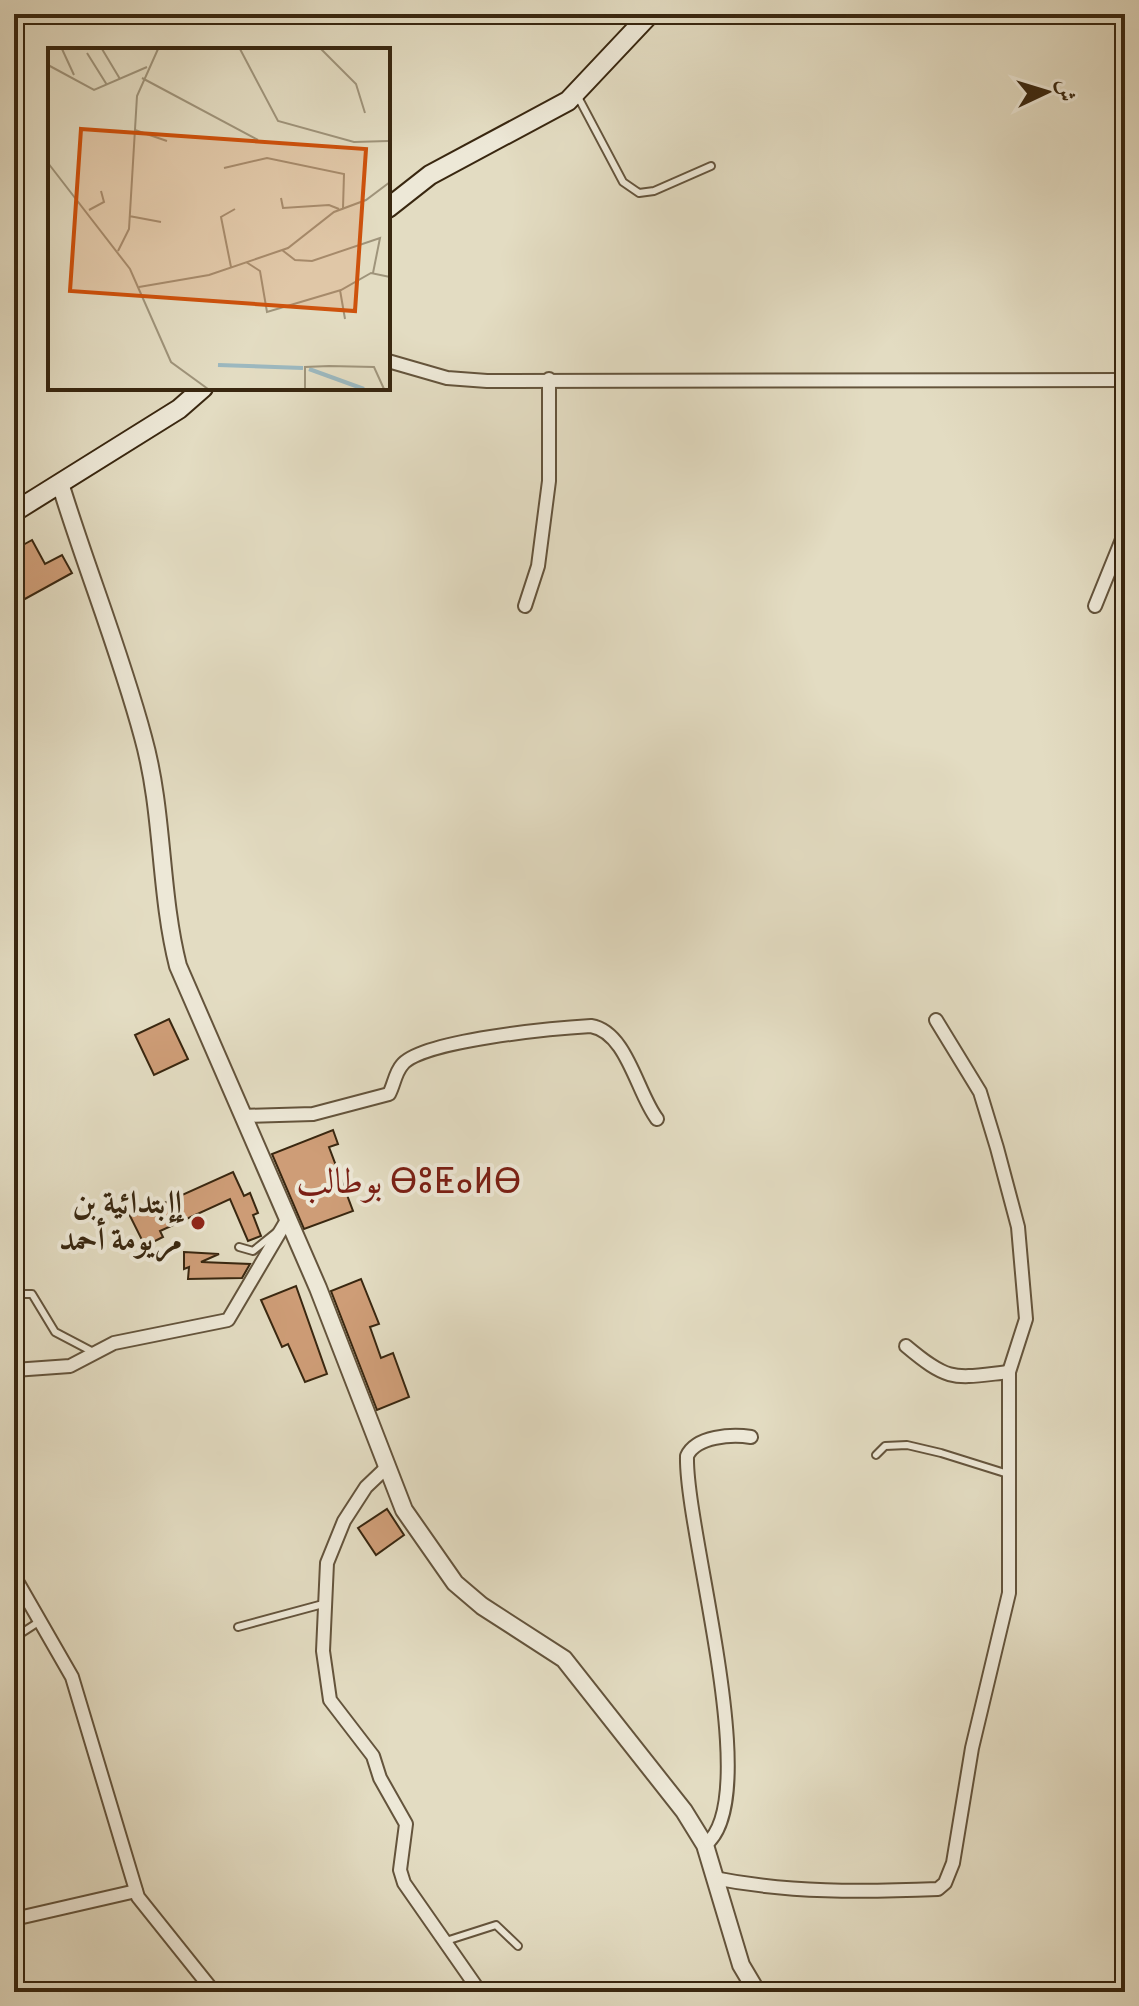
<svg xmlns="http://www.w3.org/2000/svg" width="1139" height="2006" font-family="Vollkorn,Amiri,'Noto Sans Tifinagh',serif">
	<rect width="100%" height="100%" fill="#e3dcc2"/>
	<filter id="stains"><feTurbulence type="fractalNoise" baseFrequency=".0025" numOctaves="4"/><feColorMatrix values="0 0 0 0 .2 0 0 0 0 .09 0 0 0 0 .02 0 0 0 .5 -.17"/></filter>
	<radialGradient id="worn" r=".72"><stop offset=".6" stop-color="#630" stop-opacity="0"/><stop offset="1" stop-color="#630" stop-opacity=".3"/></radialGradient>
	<!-- building -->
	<g fill="#ce9d77" stroke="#392710" stroke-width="2">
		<path d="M 32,540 L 45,564 L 62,555 L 72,573 L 14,605 L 14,550 Z"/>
		<path d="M 169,1019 L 188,1059 L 154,1075 L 135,1035 Z"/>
		<path d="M 333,1130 L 338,1144 L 329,1147 L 353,1211 L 304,1229 L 272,1154 Z"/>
		<path d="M 233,1172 L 244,1196 L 250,1193 L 258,1213 L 253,1215 L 261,1236 L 248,1241 L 230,1199 L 160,1231 L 163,1237 L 145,1246 L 129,1214 L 147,1205 L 149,1210 Z"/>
		<path d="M 184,1252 L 219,1254 L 201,1262 L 250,1264 L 242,1278 L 188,1279 L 189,1267 L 184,1269 Z"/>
		<path d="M 361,1279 L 379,1324 L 370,1327 L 381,1358 L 393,1353 L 409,1397 L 377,1410 L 331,1291 Z"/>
		<path d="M 296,1286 L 327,1374 L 305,1382 L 288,1344 L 282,1347 L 261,1300 Z"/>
		<path d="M 387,1509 L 404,1535 L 376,1555 L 358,1528 Z"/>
	</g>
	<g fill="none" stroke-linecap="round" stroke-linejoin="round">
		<!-- service casing -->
		<g stroke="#64543c" stroke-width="10">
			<g id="service">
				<path d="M 578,97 L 623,182 L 639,193 L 654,191 L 711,166"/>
				<path d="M 239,1247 L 253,1251 L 279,1230"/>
				<path d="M 14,1294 L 32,1294 L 55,1332 L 95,1353"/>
				<path d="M 876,1455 L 885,1446 L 907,1445 L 941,1453 L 1008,1474"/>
				<path d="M 238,1627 L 323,1604"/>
				<path d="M 14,1648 L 20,1634 L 40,1621"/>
				<path d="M 446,1941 L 496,1925 L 518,1946"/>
			</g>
		</g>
		<!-- minor casing -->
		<g stroke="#64543c" stroke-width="16">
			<g id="minor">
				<path d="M 388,361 L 447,378 L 487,381 L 1125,380"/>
				<path d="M 525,606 L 538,566 L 549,481 L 549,379"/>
				<path d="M 1095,606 L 1125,532"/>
				<path d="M 242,1116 L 313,1114 L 389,1094 C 394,1085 395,1073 402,1065 C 421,1040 557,1028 591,1026 C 627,1032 637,1093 657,1119"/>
				<path d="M 906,1346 C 950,1383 954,1378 1009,1372"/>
				<path d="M 14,1370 L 70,1366 L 114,1343 L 228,1320 L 287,1220"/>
				<path d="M 387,1467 L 366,1487 L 344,1521 L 327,1563 L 323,1651 L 330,1700 L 373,1756 L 380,1778 L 406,1824 L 400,1870 L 404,1883 L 480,1992"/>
				<path d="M 14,1576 L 72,1677 L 138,1897 L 214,1992"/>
				<path d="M 705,1845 C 766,1800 685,1532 687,1456 C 696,1436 732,1434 751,1437"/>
				<path d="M 714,1878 C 788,1893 863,1892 938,1889 L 945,1883 L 953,1863 L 972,1748 L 1009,1593 L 1009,1372 L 1026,1319 L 1018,1227 L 997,1148 L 980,1092 L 936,1020"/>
				<path d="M 14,1919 L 136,1891"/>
			</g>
		</g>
		<!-- tertiary casing -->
		<g stroke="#64543c" stroke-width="20">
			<path id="tertiary" d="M 60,483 C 86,568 120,651 143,737 C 164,812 159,891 178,966 L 318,1288 L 404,1510 L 455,1583 L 482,1606 L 564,1659 L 684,1811 L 705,1845 L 741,1965 L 757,1992"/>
		</g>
		<!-- secondary casing -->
		<g stroke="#392710" stroke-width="22">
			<g id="secondary">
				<path d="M 388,208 L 430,175 L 568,101 L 650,14"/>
				<path d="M 14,512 L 179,409 L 203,388"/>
			</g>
		</g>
		<!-- service -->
		<use href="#service" stroke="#ede8d7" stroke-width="6"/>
		<!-- minor -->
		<use href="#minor" stroke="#ede8d7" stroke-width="12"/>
		<!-- tertiary -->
		<use href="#tertiary" stroke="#ede8d7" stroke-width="16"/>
		<!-- secondary -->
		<use href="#secondary" stroke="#ede8d7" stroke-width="18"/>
	</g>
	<!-- markers -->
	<circle fill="#8f2418" stroke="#ede8d7" stroke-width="3" cx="198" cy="1223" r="8"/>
	<g text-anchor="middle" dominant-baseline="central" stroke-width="8" stroke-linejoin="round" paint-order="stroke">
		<!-- poi labels -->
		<g font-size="32" font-weight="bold" fill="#392710" stroke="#ede8d7" text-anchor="end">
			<text x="182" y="1205">إإبتدائية بن<tspan x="182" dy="37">مريومة أحمد</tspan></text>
		</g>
		<!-- quarter labels -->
		<g font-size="36" fill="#7a1f14" stroke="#ede8d7">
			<text x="409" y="1184">بوطالب ⴱⵓⵟⴰⵍⴱ</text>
		</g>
	</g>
	<!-- overview -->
	<g transform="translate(48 48)">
		<rect width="342" height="342" fill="#e3dcc2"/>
		<path fill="none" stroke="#9cb8bf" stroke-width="4" d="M 170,317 L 255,320M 261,321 L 316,341"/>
		<path fill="none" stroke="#9f947b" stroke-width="2" d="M 14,1 L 26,27M 54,1 L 72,31M 192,1 L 230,73 L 306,94 L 340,93M 273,1 L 308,36 L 317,65M 39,5 L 59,37M 0,17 L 46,42 L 99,19M 94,30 L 210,92M 87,82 L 119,93M 0,115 L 82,221 L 123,314 L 160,341M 176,120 L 219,110 L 296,126 L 295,160M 233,150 L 235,160 L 281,157 L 291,161M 41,162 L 56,154 L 53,143M 81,168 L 113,174M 234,202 L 247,212 L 264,213 L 332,190 L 325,225M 70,203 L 81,181 L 89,48 L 110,1M 198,214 L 212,223 L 219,264 L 293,242 L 323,225 L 342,229M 183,219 L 173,169 L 187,161M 91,239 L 161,227 L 240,200 L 286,164 L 318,152 L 342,134M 292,242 L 297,271M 257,341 L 257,319 L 281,318 L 326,319 L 336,341"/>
		<path fill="#ce520d" fill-opacity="0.15" stroke="#ce520d" stroke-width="4" d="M 33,81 L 318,101 L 307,263 L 22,243 Z"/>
		<rect width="342" height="342" fill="none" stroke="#392710" stroke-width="4"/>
	</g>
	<!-- margin -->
	<rect width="1139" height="2006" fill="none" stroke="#e3dcc2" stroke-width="48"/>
	<rect x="16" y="16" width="1107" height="1974" fill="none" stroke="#392710" stroke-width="4"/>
	<rect x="24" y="24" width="1091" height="1958" fill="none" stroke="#392710" stroke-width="2"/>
	<!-- north arrow -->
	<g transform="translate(1047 92) rotate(86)" stroke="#ede8d7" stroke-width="6" paint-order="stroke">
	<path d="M0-6L14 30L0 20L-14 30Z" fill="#392710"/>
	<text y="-12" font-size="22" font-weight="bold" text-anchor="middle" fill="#392710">ش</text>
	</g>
	<rect width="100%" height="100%" filter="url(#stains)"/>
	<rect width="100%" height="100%" fill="url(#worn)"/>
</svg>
